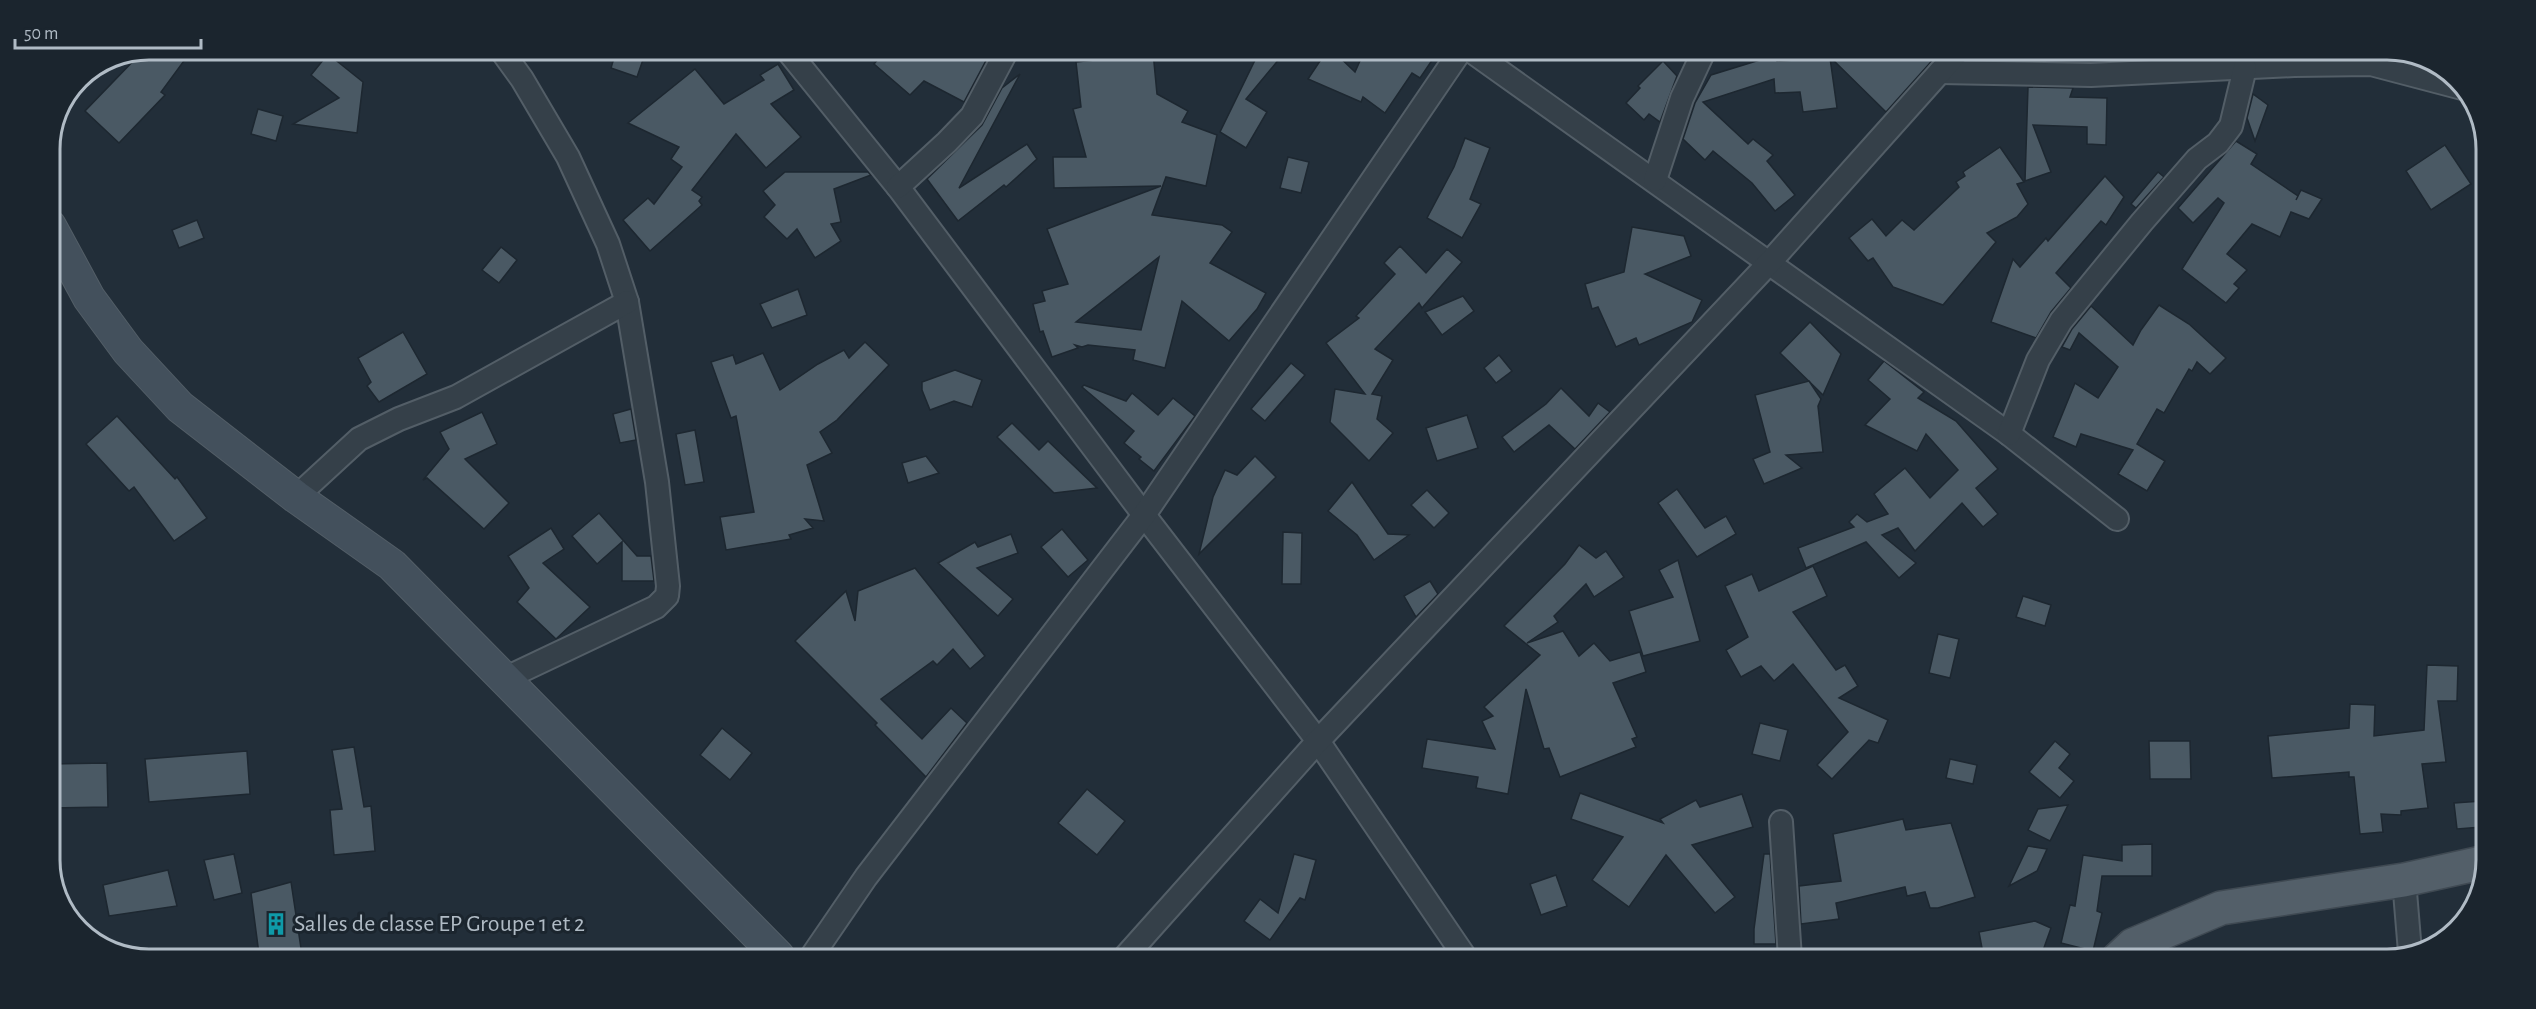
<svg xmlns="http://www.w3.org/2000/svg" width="2536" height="1009" font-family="'Alegreya Sans',sans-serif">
	<rect width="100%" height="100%" fill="#222e39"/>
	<!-- building -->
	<g fill="#4a5964" stroke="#1d2730" stroke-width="1.5" fill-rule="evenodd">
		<path d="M 149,50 L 192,50 L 161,92 L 165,95 L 119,143 L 85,111 L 141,53 Z"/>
		<path d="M 616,51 L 646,51 L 637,77 L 611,68 Z"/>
		<path d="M 885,51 L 991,51 L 964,102 L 924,81 L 910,95 L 874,64 Z"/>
		<path d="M 1153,52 L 1157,94 L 1188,111 L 1182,122 L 1217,135 L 1206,186 L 1166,177 L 1152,215 L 1222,225 L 1232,232 L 1210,263 L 1266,293 L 1257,309 L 1229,341 L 1182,301 L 1165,368 L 1133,360 L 1135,350 L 1088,345 L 1082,347 L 1075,345 L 1078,348 L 1052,357 L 1043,331 L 1040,332 L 1033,304 L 1045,301 L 1042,291 L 1068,284 L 1047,229 L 1161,186 L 1054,188 L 1053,157 L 1086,157 L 1073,109 L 1081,107 L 1076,62 L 1123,57 L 1123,54 ZM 1159,257 L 1141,330 L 1076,322 Z"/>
		<path d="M 1259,52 L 1285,52 L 1246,99 L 1267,112 L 1246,148 L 1220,132 Z"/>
		<path d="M 1326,52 L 1334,52 L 1355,72 L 1364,52 L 1371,52 L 1386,60 L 1389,56 L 1384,52 L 1437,53 L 1420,78 L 1412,73 L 1385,113 L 1363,97 L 1361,102 L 1308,79 Z"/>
		<path d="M 1826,53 L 1902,54 L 1938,54 L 1886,112 Z"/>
		<path d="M 328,54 L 363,82 L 357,133 L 293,124 L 339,98 L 311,75 Z"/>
		<path d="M 2152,54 L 2234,54 L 2151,59 Z"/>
		<path d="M 1776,55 L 1777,61 L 1813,59 L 1813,57 L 1830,58 L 1837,108 L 1803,112 L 1800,92 L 1775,93 L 1774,79 L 1703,102 L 1748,144 L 1753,139 L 1773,155 L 1767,161 L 1795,195 L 1775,211 L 1752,183 L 1713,151 L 1705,160 L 1683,139 L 1695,103 L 1711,75 Z"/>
		<path d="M 1663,61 L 1677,76 L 1660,122 L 1649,114 L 1644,120 L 1626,103 L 1640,88 L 1638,86 Z"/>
		<path d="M 778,64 L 794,90 L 771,104 L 801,137 L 766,168 L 736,134 L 692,190 L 702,197 L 699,201 L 702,205 L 650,251 L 623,220 L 648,198 L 654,204 L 682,167 L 671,159 L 679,147 L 628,123 L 695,69 L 724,104 L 764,80 L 760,75 Z"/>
		<path d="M 1020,74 L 959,188 L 1027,144 L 1037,159 L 1006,187 L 1004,185 L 958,221 L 927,179 L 982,125 L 1002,88 Z"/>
		<path d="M 2028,87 L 2073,88 L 2070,97 L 2107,98 L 2106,145 L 2087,144 L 2087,127 L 2033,125 L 2051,172 L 2025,181 Z"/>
		<path d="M 2253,94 L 2268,105 L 2255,141 L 2247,118 Z"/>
		<path d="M 258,109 L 283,116 L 276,141 L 251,134 Z"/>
		<path d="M 1465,138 L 1490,148 L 1470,199 L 1481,204 L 1462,238 L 1427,218 L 1454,167 Z"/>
		<path d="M 2236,141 L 2257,154 L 2251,164 L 2298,196 L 2296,200 L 2301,190 L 2322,199 L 2309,219 L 2291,212 L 2280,237 L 2252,224 L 2227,254 L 2247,270 L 2234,284 L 2239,288 L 2226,303 L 2182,269 L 2224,203 L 2218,198 L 2193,223 L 2178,208 Z"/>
		<path d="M 2445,145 L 2471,184 L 2431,210 L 2406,171 Z"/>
		<path d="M 2000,147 L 2024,182 L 2017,184 L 2028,204 L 2017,217 L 1987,233 L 1996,242 L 1943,305 L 1893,287 L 1873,258 L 1868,261 L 1849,238 L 1872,219 L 1886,236 L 1902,220 L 1914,230 L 1959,187 L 1956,182 L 1965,176 L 1963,172 Z"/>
		<path d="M 1288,157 L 1309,162 L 1301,193 L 1280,188 Z"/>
		<path d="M 785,172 L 868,172 L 871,175 L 834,189 L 841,222 L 831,224 L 841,241 L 815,258 L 797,229 L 787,239 L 764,217 L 775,205 L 763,191 Z"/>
		<path d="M 2158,172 L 2164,177 L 2136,208 L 2131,204 Z"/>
		<path d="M 2105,176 L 2124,197 L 2106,225 L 2101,221 L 2056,273 L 2071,288 L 2051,312 L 2036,338 L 1991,322 L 2013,259 L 2020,267 L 2046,238 L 2048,241 Z"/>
		<path d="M 197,220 L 204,238 L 179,248 L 172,230 Z"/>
		<path d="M 1632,227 L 1684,236 L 1691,256 L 1645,274 L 1702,300 L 1692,322 L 1639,345 L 1636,338 L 1616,347 L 1598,307 L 1592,309 L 1585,284 L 1624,272 Z"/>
		<path d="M 1400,246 L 1426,273 L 1447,249 L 1462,262 L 1422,308 L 1419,303 L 1375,349 L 1393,360 L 1372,394 L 1382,396 L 1377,419 L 1393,433 L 1369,461 L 1330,422 L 1335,389 L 1365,394 L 1326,343 L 1359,318 L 1356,316 L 1395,274 L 1384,263 Z"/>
		<path d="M 501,247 L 517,260 L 499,283 L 482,270 Z"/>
		<path d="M 798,289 L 807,315 L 772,328 L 760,304 Z"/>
		<path d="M 1463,296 L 1474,311 L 1442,335 L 1425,312 Z"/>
		<path d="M 2159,305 L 2189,324 L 2226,358 L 2210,374 L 2197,362 L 2192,371 L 2189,369 L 2164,413 L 2157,409 L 2137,444 L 2165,461 L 2147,491 L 2118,474 L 2133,450 L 2081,434 L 2076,447 L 2053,437 L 2075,383 L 2098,398 L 2118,367 L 2079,333 L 2070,350 L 2062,347 L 2072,329 L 2091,306 L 2133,345 L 2141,330 Z"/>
		<path d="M 1810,322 L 1841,354 L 1823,395 L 1780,353 Z"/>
		<path d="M 403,332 L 427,374 L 379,402 L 367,386 L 371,382 L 358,358 Z"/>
		<path d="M 865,342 L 889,365 L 837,420 L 820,432 L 832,453 L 807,465 L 824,521 L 805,519 L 813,528 L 789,535 L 791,539 L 726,550 L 720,517 L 754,512 L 736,416 L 731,418 L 711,362 L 733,355 L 736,364 L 763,353 L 780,390 L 818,364 L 844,350 L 849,358 Z"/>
		<path d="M 1499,355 L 1512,371 L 1496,383 L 1484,368 Z"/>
		<path d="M 1884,361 L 1924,392 L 1918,398 L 1956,421 L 1998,469 L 1976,488 L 1998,514 L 1983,527 L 1962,503 L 1915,551 L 1898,528 L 1882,535 L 1916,563 L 1899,578 L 1866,542 L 1806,568 L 1798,548 L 1854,527 L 1849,522 L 1857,514 L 1867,522 L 1888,514 L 1874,494 L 1905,468 L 1930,498 L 1958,470 L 1926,434 L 1917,451 L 1865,425 L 1890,399 L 1868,380 Z"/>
		<path d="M 1291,363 L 1305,375 L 1265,421 L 1251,409 Z"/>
		<path d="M 955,370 L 982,380 L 972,407 L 954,401 L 930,410 L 922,390 L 922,382 Z"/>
		<path d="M 1809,381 L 1821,399 L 1818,406 L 1823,452 L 1786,455 L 1802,468 L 1764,484 L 1753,459 L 1770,452 L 1755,395 Z"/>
		<path d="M 1084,385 L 1126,401 L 1132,393 L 1158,415 L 1173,398 L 1195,416 L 1154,471 L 1139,459 L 1141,457 L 1124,443 L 1134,431 L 1082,387 Z"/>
		<path d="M 1561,388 L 1589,416 L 1598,403 L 1610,412 L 1575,449 L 1549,425 L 1514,452 L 1502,437 L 1546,404 Z"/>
		<path d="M 631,409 L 636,440 L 620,443 L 613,414 Z"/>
		<path d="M 482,412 L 497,444 L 465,459 L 509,503 L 484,529 L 427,478 L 423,480 L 449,449 L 440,432 Z"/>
		<path d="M 1467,415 L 1478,448 L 1437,461 L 1426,428 Z"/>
		<path d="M 117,416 L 175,479 L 177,477 L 207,518 L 174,541 L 134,487 L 129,491 L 86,444 Z"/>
		<path d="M 1012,423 L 1039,450 L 1048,441 L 1097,488 L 1054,493 L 997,437 Z"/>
		<path d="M 695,430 L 704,482 L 685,485 L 676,434 Z"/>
		<path d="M 926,456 L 939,473 L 908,483 L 902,463 Z"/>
		<path d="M 1255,456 L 1276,477 L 1199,554 L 1213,497 L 1225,470 L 1237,475 Z"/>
		<path d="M 1352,482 L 1388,534 L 1409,535 L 1374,560 L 1357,535 L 1328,511 Z"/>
		<path d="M 1677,489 L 1705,528 L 1726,516 L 1736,534 L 1697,557 L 1658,503 Z"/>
		<path d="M 1427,490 L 1449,513 L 1434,528 L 1411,505 Z"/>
		<path d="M 599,513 L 637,556 L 651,556 L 654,581 L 622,581 L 622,542 L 597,564 L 572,536 Z"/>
		<path d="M 551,528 L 564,549 L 543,563 L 590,607 L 556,639 L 517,602 L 529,588 L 508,556 Z"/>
		<path d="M 1062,529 L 1088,560 L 1068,577 L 1041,547 Z"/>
		<path d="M 1283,532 L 1302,533 L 1301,584 L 1282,584 Z"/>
		<path d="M 1011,534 L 1018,553 L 977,568 L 1013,599 L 998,616 L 938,563 L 975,542 L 978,547 Z"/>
		<path d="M 1579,545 L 1596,558 L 1606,551 L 1624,577 L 1594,597 L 1586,584 L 1554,616 L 1558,622 L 1527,643 L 1563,631 L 1579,656 L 1594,643 L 1610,661 L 1640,652 L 1646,672 L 1613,683 L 1637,737 L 1632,739 L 1636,747 L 1560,777 L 1549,748 L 1544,749 L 1526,689 L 1508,794 L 1476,788 L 1478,777 L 1422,768 L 1427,739 L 1495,749 L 1482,721 L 1493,716 L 1484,707 L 1540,655 L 1504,626 L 1565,564 Z"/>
		<path d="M 1678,560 L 1700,641 L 1643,656 L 1629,611 L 1673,597 L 1659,570 Z"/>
		<path d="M 1813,566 L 1827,596 L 1793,612 L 1836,670 L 1845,665 L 1858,686 L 1839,698 L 1888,720 L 1878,743 L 1869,740 L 1832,779 L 1817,765 L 1848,732 L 1793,664 L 1774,681 L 1761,666 L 1741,677 L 1726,650 L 1748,637 L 1725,586 L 1752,574 L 1759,591 Z"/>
		<path d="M 915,568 L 985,656 L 970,669 L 953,649 L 937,665 L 933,661 L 881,699 L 922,739 L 951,708 L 967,723 L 926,777 L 875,725 L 877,723 L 795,641 L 846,591 L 855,621 L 858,591 Z"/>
		<path d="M 1430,581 L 1438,594 L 1416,617 L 1404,596 Z"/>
		<path d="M 2023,596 L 2051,605 L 2045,626 L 2016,617 Z"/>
		<path d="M 1938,634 L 1959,639 L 1950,678 L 1929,673 Z"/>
		<path d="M 2427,665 L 2458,666 L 2457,701 L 2438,701 L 2446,762 L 2422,764 L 2428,808 L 2401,811 L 2401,815 L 2381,814 L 2383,832 L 2360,834 L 2354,777 L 2349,777 L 2349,772 L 2272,778 L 2268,736 L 2349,728 L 2350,704 L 2375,705 L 2374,736 L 2424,730 Z"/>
		<path d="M 1760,723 L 1788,730 L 1780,761 L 1752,754 Z"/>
		<path d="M 722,728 L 752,753 L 730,780 L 700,755 Z"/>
		<path d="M 2055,741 L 2070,754 L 2059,768 L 2074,781 L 2060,798 L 2029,772 Z"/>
		<path d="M 2149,741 L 2190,741 L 2191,779 L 2150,779 Z"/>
		<path d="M 354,747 L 364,807 L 371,806 L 375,851 L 334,855 L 330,810 L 342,809 L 332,750 Z"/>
		<path d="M 247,751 L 250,794 L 149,802 L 145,759 Z"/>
		<path d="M 1950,759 L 1977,765 L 1973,784 L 1946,778 Z"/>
		<path d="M 107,763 L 108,807 L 50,808 L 50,764 Z"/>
		<path d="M 1087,789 L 1125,821 L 1097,855 L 1058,823 Z"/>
		<path d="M 1580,793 L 1663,823 L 1660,819 L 1696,800 L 1700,807 L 1742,794 L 1753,827 L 1692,845 L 1735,897 L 1715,913 L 1666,855 L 1629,907 L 1592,880 L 1623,837 L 1571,819 Z"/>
		<path d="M 2482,801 L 2482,827 L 2457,829 L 2454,803 Z"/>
		<path d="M 2068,805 L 2050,841 L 2028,830 L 2038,809 Z"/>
		<path d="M 1903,819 L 1906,830 L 1951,823 L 1975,897 L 1938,908 L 1930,908 L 1925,892 L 1907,896 L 1905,887 L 1836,903 L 1839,919 L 1801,924 L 1799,886 L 1841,881 L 1833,834 Z"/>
		<path d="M 2152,844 L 2152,876 L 2102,876 L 2097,911 L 2102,913 L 2093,951 L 2061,943 L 2070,905 L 2075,906 L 2083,855 L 2122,861 L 2122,845 Z"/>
		<path d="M 2028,846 L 2047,849 L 2037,871 L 2009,886 Z"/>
		<path d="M 234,854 L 242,893 L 214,900 L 204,860 Z"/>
		<path d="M 1294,854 L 1316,860 L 1305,900 L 1300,898 L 1270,940 L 1244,921 L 1260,899 L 1278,913 Z"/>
		<path d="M 1764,854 L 1770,854 L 1776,944 L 1754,944 L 1754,929 Z"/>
		<path d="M 168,870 L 177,906 L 109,916 L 103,885 Z"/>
		<path d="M 1556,875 L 1567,906 L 1541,915 L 1530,884 Z"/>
		<path d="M 291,882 L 302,955 L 259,954 L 251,893 Z"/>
		<path d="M 2035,921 L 2051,928 L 2040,959 L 1984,959 L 1979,932 Z"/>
	</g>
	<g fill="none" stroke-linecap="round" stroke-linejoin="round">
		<!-- minor casing -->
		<g stroke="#535e67" stroke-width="26">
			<g id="minor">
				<path d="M 501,50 L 522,79 L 568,157 L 608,244 L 627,302 L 657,482 L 668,586 L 667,596 L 656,607 L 506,678"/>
				<path d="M 788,51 L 898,187 L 1144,515 L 1318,741 L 1465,957"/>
				<path d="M 1474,53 L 2009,434 L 2117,519"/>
				<path d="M 1940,72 L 2091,75 L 2294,65 L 2371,64 L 2466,89"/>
				<path d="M 1655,180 L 1682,98 L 1703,53"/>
				<path d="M 898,187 L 947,142 L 972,116 L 1006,52"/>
				<path d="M 2009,434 L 2038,360 L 2061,321 L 2142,222 L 2197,159 L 2218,143 L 2231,126 L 2245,68"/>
				<path d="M 296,497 L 359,439 L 399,419 L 456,397 L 627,302"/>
				<path d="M 1781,822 L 1790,958"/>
				<path d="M 2404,880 L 2410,952"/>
				<path d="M 812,956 L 866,877 L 1144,515 L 1459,53"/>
				<path d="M 1125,957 L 1318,741 L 1770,262 L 1956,54"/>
			</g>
		</g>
		<!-- secondary casing -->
		<g stroke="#535e67" stroke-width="34">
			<path id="secondary" d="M 50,226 L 89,298 L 128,351 L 180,407 L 296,497 L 392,565 L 778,956"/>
		</g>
		<!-- primary casing -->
		<g stroke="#3f4952" stroke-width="36">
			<path id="primary" d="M 2118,959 L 2133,945 L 2221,908 L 2404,880 L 2481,863"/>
		</g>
		<!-- minor -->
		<use href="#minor" stroke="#354049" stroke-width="22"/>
		<!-- secondary -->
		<use href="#secondary" stroke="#43505c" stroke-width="32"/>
		<!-- primary -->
		<use href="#primary" stroke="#535f69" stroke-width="33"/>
	</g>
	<!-- icons -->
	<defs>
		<g id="building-bare" transform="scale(1.8)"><path d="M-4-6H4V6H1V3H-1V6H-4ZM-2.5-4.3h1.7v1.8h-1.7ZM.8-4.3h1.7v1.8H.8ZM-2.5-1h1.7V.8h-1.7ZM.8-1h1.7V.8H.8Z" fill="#0f9aa8" stroke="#1b252e" stroke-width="2.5" paint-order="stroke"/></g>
	</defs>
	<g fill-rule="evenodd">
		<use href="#building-bare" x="276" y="924"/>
	</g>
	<g text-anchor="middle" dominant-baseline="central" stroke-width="6" stroke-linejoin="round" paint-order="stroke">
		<!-- poi labels -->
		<g font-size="24" fill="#b0bbc5" stroke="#1b252e" text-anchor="start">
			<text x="294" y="924">Salles de classe EP Groupe 1 et 2</text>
		</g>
	</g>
	<!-- crop -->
	<path d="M0 0H2536V1009H0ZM149 60H2387A89 89 0 0 1 2476 149V860A89 89 0 0 1 2387 949H149A89 89 0 0 1 60 860V149A89 89 0 0 1 149 60Z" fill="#1b252e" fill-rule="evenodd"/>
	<path fill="none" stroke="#b0bbc5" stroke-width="3" d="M149 60H2387A89 89 0 0 1 2476 149V860A89 89 0 0 1 2387 949H149A89 89 0 0 1 60 860V149A89 89 0 0 1 149 60Z"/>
	<!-- scale -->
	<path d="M15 39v9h186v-9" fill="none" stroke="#b0bbc5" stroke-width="3"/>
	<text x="24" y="39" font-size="18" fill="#b0bbc5" stroke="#1b252e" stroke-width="4.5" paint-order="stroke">50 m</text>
</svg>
